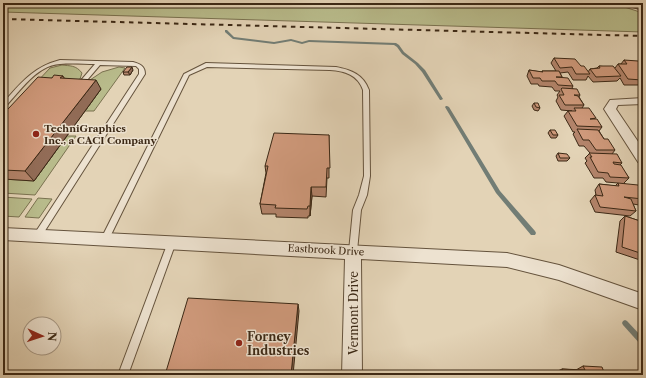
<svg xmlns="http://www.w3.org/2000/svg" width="646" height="378" font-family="'Libre Caslon Text',serif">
	<rect width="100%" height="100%" fill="#e3d3b6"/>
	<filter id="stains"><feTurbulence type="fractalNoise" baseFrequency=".005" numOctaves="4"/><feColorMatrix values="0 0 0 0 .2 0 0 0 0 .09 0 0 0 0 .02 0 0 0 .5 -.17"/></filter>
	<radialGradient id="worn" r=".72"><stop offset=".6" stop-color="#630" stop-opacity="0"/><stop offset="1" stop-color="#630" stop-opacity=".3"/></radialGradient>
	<!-- green -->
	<g fill="#b8bb8b" stroke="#7a7250">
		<path d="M 3,3 L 135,5 L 139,3 L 612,3 L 643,13 L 643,32 L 3,12 Z"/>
		<path d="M 62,65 C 70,66 76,65 82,73 L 80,79 L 4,117 L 50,68 Z"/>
		<path d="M 119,67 L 125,68 L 94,111 L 85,111 L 101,89 L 90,80 L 102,72 Z"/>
		<path d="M 67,136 L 76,136 L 35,195 L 3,193 L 3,179 L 34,181 Z"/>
		<path d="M 3,197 L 32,199 L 19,217 L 3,216 Z"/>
		<path d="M 38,198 L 52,199 L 39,218 L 25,217 Z"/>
	</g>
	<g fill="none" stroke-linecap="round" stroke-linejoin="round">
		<!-- stream -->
		<g fill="#727d75" fill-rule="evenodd">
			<path d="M 225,30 L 227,30 L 234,37 L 274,42 L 291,39 L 302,42 L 309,40 L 396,43 L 399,45 L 404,52 L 418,63 L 425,70 L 443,99 L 441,100 L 440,100 L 422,72 L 415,64 L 402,54 L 397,47 L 394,45 L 309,42 L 302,44 L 291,41 L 274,44 L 233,39 L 225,32 Z"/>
			<path d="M 446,106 L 447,106 L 449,107 L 500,191 L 535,231 L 536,233 L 535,235 L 531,235 L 496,193 L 445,107 Z"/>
			<path d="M 625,320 L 627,321 L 643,338 L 643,346 L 641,345 L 623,325 L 622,323 L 623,321 Z"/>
		</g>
		<!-- service casing -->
		<g stroke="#65533d" stroke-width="2">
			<g id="service">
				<path d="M 60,60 L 133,62 C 140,64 145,66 145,74 L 41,237 L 38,238 L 35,237 L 34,235 L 35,233 L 139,74 L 139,69 L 136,66 L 100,65 L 82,86 L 80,87 L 77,85 L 95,64 C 84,64 72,63 60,64 C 37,65 20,91 5,107 L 3,108 L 3,103 C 21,83 33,67 60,60 Z"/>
				<path d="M 206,63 L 336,67 C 351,70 363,74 369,90 L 370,176 L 367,195 L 361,210 L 357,251 L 356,253 L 353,254 L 350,253 L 349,251 L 353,210 L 359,195 L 364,176 L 363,90 C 358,75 345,71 330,70 L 207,67 L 189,75 L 108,241 L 105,242 L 102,241 L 101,239 L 102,237 L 184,74 Z"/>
				<path d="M 172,239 L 175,240 L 176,242 L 128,375 L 118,375 L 168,242 L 169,240 Z"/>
			</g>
		</g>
		<!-- minor casing -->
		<g stroke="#65533d" stroke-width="2">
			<g id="minor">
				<path d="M 625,3 L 643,4 L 643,10 L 626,5 Z"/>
				<path d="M 643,98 L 643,104 L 618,105 L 616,109 L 643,149 L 643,164 L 638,162 L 604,109 L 610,100 Z"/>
				<path d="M 3,228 L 507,253 L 559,265 L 643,294 L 643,310 L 559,280 L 507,267 L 361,259 L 362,375 L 342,375 L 345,259 L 3,240 Z"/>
			</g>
		</g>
		<!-- service -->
		<use href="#service" fill="#ede2d0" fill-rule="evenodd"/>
		<!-- minor -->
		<use href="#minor" fill="#ede2d0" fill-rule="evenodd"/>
		<!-- rail -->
		<path stroke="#3b2815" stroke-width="2" stroke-dasharray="4.5 4.5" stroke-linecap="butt" d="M 3,19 L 643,36"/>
	</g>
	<!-- wall -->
	<g fill="#b3846b" stroke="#3b2815">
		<path d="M 554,58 L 581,66 L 588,72 L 590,69 L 597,68 L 599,66 L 615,68 L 618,64 L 621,64 L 624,60 L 642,66 L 641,68 L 643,68 L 643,83 L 639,83 L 638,85 L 624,85 L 620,78 L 617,81 L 593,82 L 588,76 L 586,80 L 573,80 L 568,72 L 560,73 L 562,77 L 573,86 L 572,88 L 580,95 L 579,97 L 584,105 L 582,108 L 595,119 L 602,127 L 599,131 L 604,139 L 615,150 L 612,154 L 622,163 L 620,165 L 629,178 L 624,183 L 643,196 L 643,201 L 639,205 L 633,204 L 636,211 L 630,216 L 595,212 L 590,201 L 595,195 L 596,195 L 595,190 L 599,184 L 615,186 L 618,183 L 606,182 L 603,178 L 594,178 L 585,163 L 587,161 L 585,158 L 590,153 L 584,146 L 579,146 L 573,134 L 575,132 L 573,132 L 564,116 L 568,111 L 572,111 L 561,110 L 556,101 L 558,97 L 557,95 L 560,91 L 555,91 L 552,87 L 539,86 L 538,84 L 531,84 L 527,76 L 529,70 L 541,72 L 542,71 L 556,71 L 551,63 Z"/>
		<path d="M 133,70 L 130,75 L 124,75 L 123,72 Z"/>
		<path d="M 63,76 L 64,78 L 101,89 L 34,181 L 3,179 L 3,109 L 8,109 L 52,78 Z"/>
		<path d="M 534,103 L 540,108 L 538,111 L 534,110 L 532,106 Z"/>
		<path d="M 550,130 L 558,135 L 556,138 L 551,138 L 548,133 Z"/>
		<path d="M 329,135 L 329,178 L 327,178 L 326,197 L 312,196 L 310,216 L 308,216 L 308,218 L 276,217 L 276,214 L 262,214 L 260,204 L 266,173 L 265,166 Z"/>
		<path d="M 558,153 L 570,158 L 567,161 L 558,161 L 556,156 Z"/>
		<path d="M 625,216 L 643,222 L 643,261 L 616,252 L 620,221 Z"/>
		<path d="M 583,366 L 604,372 L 634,375 L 554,375 L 554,373 L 562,369 L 576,370 Z"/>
	</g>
	<!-- shaded-wall -->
	<g fill="#926c57" stroke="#3b2815">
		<path d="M 132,67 L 133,70 L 130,75 L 128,72 Z"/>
		<path d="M 96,80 L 101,89 L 34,181 L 25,171 Z"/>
		<path d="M 311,187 L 312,196 L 310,216 L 310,206 Z"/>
		<path d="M 298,304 L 299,311 L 293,375 L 291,375 Z"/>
	</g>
	<!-- building -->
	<g fill="#d09a7c" stroke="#3b2815">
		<path d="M 554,58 L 575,59 L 581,66 L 584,66 L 590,74 L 576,74 L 572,67 L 560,68 Z"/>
		<path d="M 624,60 L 638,61 L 642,66 L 638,66 L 640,68 L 643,68 L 643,77 L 640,77 L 642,80 L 628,79 L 618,64 L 627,64 Z"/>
		<path d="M 599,66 L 613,66 L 621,76 L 596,77 L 590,69 L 600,68 Z"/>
		<path d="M 127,67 L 132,67 L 128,72 L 123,72 Z"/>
		<path d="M 529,70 L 543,72 L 542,71 L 559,71 L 562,77 L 556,77 L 568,78 L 573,86 L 558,85 L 555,81 L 542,81 L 540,78 L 533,78 Z"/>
		<path d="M 54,75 L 63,76 L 60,78 L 96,80 L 25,171 L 3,170 L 3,109 L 8,109 L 38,77 L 52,78 Z"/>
		<path d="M 562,88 L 577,89 L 580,95 L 574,95 L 578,96 L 584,105 L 565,105 L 559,95 L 564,95 L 561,89 Z"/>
		<path d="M 534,103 L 538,103 L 540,108 L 536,107 Z"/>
		<path d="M 574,108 L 589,108 L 596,118 L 590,119 L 597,119 L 602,127 L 577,126 L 568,111 L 576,111 Z"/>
		<path d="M 577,129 L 598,130 L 604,139 L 608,139 L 615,150 L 596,150 L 589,140 L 583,140 Z"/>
		<path d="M 550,130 L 555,130 L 558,135 L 553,135 Z"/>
		<path d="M 274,133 L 329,135 L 330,168 L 327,168 L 326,187 L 311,187 L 310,206 L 308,206 L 307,209 L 275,208 L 276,205 L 260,204 L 268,166 L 265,166 Z"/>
		<path d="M 558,153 L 567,154 L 570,158 L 560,158 Z"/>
		<path d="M 589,153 L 617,154 L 622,163 L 613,162 L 614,164 L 621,165 L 629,178 L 610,177 L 608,173 L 598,172 L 590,157 L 592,157 Z"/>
		<path d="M 618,183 L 638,185 L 643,196 L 643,199 L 624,197 L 631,199 L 636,211 L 600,207 L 595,195 L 603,196 L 599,184 L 619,186 Z"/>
		<path d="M 625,216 L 643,222 L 643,254 L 622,247 Z"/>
		<path d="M 188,298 L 298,304 L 291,375 L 165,375 Z"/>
		<path d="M 583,366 L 602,367 L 604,372 L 633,373 L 634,375 L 564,375 L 562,369 L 585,370 Z"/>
	</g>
	<!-- markers -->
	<g fill="#8f2418" stroke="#ede2d0" stroke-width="1.5">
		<circle cx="36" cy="134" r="4"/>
		<circle cx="239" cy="343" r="4"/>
	</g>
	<g text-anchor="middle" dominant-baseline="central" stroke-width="3" stroke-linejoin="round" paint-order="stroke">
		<!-- poi labels -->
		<g font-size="10" font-weight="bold" fill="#3b2815" stroke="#ede2d0" text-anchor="start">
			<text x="44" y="128">TechniGraphics<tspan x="44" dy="12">Inc., a CACI Company</tspan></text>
		</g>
		<!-- street labels -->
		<g font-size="10" fill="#3b2815" stroke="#ede2d0">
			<text transform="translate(326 250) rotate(3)">Eastbrook Drive</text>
		</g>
		<!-- near-street labels -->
		<g font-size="12" fill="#3b2815" stroke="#ede2d0">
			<text transform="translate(353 313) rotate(-90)">Vermont Drive</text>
		</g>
		<!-- near-poi labels -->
		<g font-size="12" font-weight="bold" fill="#3b2815" stroke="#ede2d0" text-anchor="start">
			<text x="247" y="336">Forney<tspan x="247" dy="14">Industries</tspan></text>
		</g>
	</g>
	<!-- margin -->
	<rect width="646" height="378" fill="none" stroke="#e3d3b6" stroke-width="16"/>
	<rect x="4" y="4" width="638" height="370" fill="none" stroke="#3b2815" stroke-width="2"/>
	<rect x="8" y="8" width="630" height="362" fill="none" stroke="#3b2815"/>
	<!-- north arrow -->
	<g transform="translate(42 336) rotate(93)"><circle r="19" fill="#ede2d0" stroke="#a69885"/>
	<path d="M0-3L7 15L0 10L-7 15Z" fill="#8f2418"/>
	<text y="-6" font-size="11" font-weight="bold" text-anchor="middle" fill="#3b2815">N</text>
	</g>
	<rect width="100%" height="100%" filter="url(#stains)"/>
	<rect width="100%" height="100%" fill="url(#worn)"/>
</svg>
